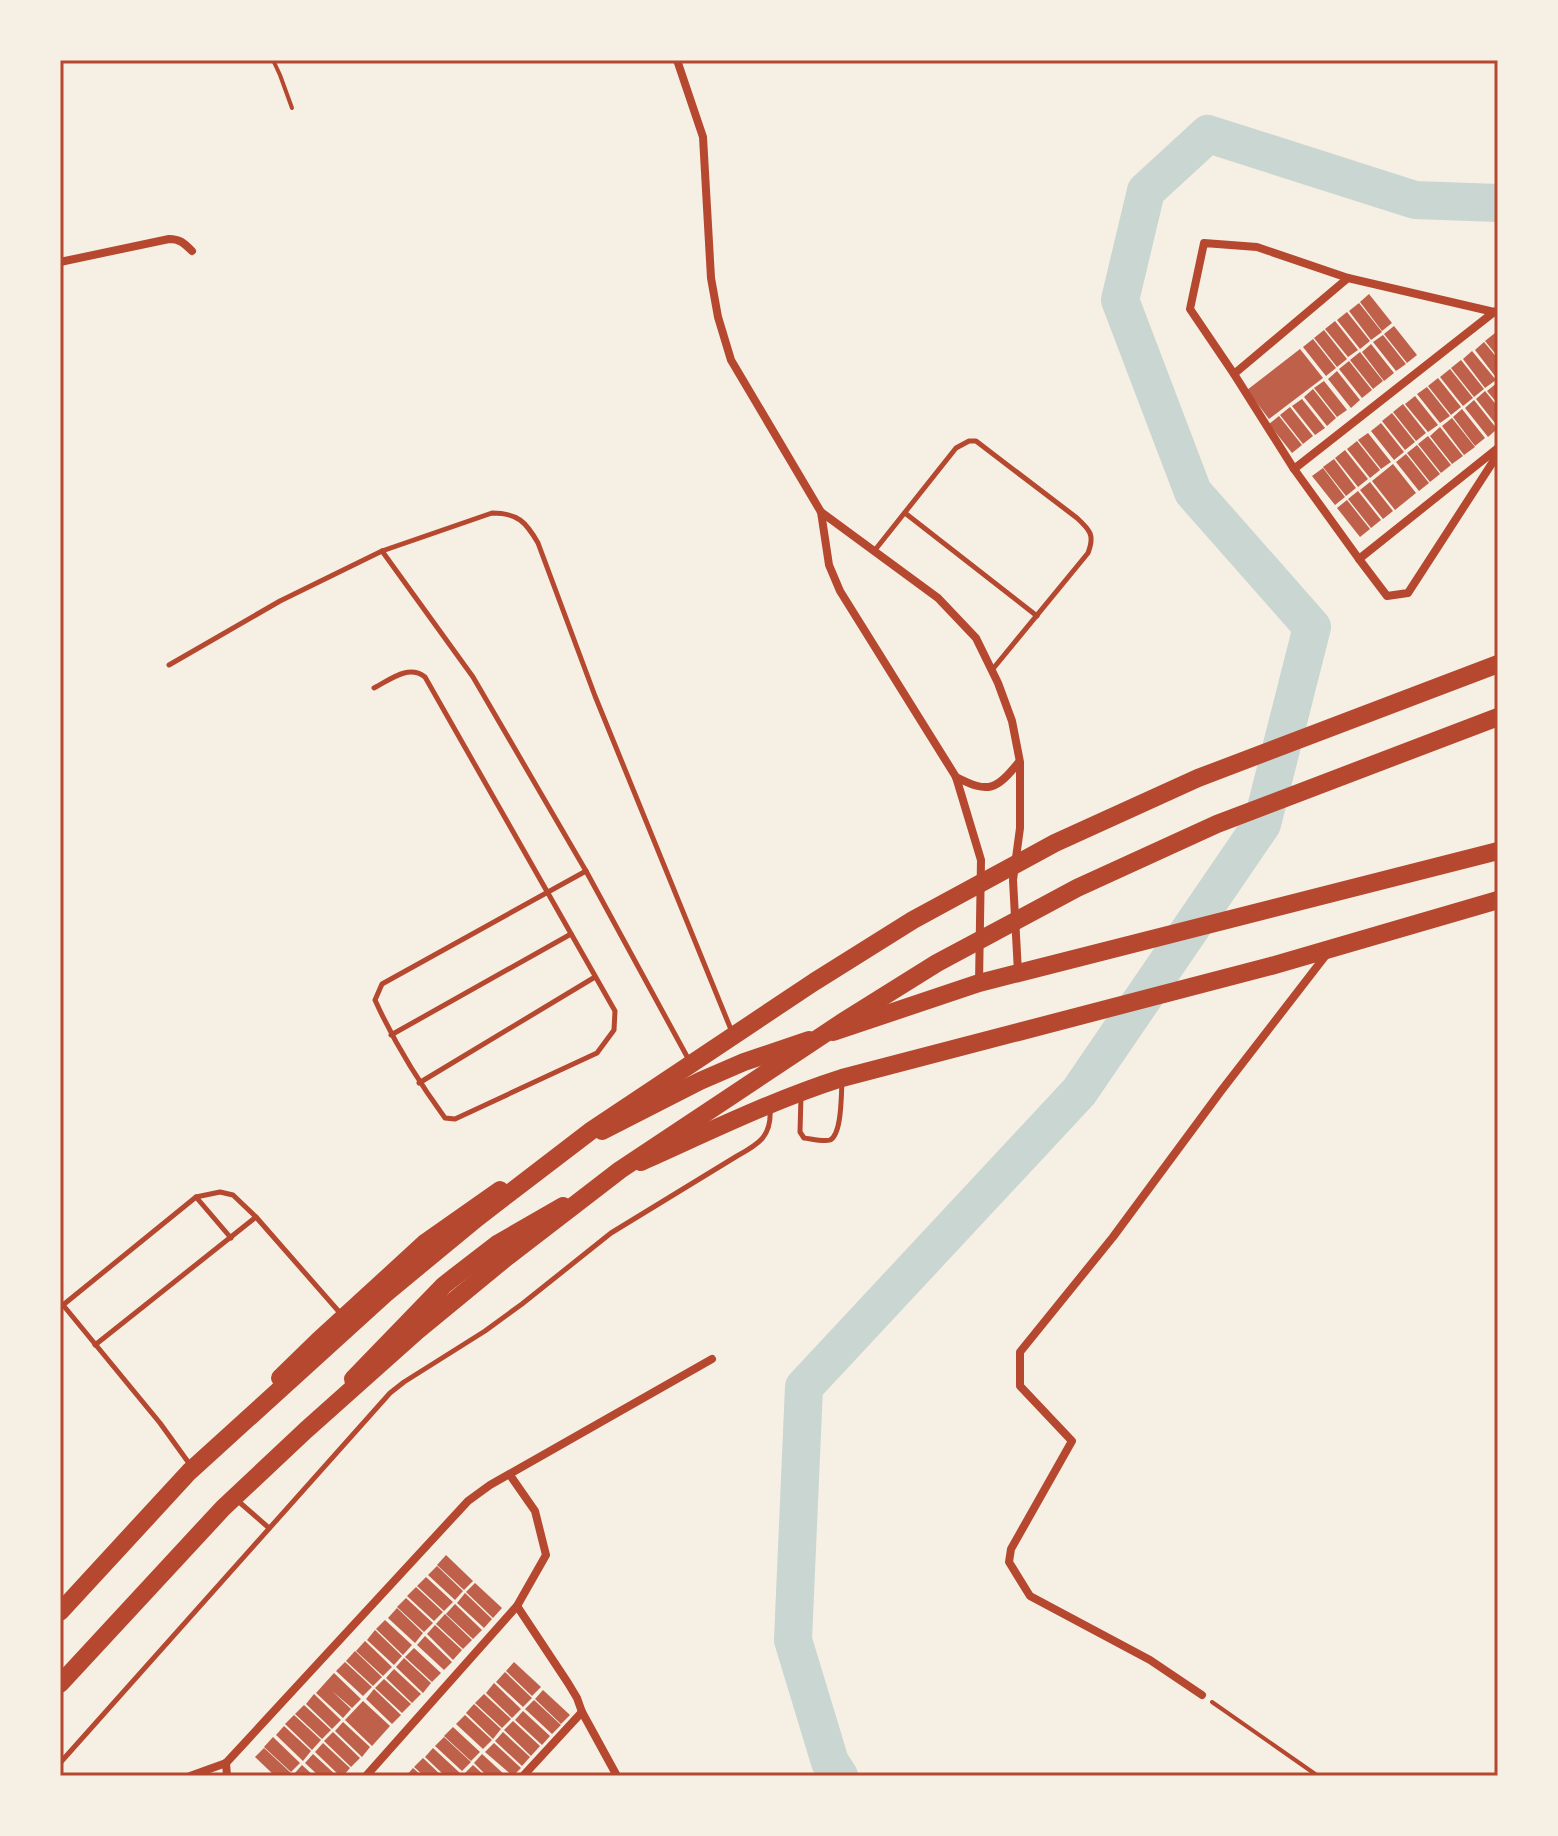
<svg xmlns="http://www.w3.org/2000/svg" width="1558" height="1836" font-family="'Nunito Sans',sans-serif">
	<rect width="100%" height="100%" fill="#f6efe4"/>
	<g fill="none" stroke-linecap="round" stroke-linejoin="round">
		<!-- river -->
		<path stroke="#c9d6d2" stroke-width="38" d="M 839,1776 L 830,1762 L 793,1640 L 804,1387 L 1079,1092 L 1262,824 L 1312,627 L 1193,492 L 1120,300 L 1146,191 L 1208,134 L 1415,200 L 1498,203"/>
	</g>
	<!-- building -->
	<g fill="#bf614a">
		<path d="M 1369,294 L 1392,323 L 1382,331 L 1360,302 Z"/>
		<path d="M 1359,303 L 1382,332 L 1371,340 L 1349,311 Z"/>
		<path d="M 1347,312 L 1370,341 L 1360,349 L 1337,320 Z"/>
		<path d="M 1335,321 L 1358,350 L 1348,357 L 1325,329 Z"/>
		<path d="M 1394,326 L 1417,355 L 1407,363 L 1384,334 Z"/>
		<path d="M 1324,330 L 1347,359 L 1337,367 L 1314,338 Z"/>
		<path d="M 1495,333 L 1498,337 L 1498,357 L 1485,341 Z"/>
		<path d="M 1383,335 L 1406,364 L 1396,371 L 1373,342 Z"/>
		<path d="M 1313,339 L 1336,368 L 1326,376 L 1303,347 Z"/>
		<path d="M 1484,342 L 1498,359 L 1498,380 L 1475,350 Z"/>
		<path d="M 1371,344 L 1394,373 L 1384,381 L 1362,352 Z"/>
		<path d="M 1300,349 L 1323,378 L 1269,419 L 1247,390 Z"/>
		<path d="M 1472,351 L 1496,380 L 1485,388 L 1463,359 Z"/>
		<path d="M 1360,352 L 1383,381 L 1373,389 L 1350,360 Z"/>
		<path d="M 1461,360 L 1484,389 L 1474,397 L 1451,368 Z"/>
		<path d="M 1349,361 L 1372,390 L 1362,398 L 1339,369 Z"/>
		<path d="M 1450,369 L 1473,398 L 1463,406 L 1440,377 Z"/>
		<path d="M 1337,371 L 1360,400 L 1351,408 L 1328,379 Z"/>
		<path d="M 1438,378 L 1461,407 L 1451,415 L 1428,386 Z"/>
		<path d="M 1324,381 L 1347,410 L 1337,417 L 1314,388 Z"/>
		<path d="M 1498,382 L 1498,404 L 1487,391 Z"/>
		<path d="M 1427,387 L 1450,416 L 1440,423 L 1417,394 Z"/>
		<path d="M 1313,389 L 1336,418 L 1327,426 L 1304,397 Z"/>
		<path d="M 1485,391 L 1498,407 L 1498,427 L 1476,399 Z"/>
		<path d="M 1415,396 L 1438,425 L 1428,432 L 1405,404 Z"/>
		<path d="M 1302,399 L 1325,428 L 1315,435 L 1292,406 Z"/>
		<path d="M 1474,400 L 1497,429 L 1488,437 L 1465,408 Z"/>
		<path d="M 1403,404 L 1426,433 L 1416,441 L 1393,412 Z"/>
		<path d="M 1290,407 L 1313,436 L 1303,444 L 1280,415 Z"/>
		<path d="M 1462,409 L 1485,438 L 1475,446 L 1453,417 Z"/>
		<path d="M 1392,413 L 1415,442 L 1405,450 L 1382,421 Z"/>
		<path d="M 1279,416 L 1302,445 L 1292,453 L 1269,424 Z"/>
		<path d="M 1452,418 L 1475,447 L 1464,455 L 1442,426 Z"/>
		<path d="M 1381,423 L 1404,452 L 1394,460 L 1371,431 Z"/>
		<path d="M 1440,427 L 1463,456 L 1452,464 L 1430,436 Z"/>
		<path d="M 1368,433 L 1391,462 L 1381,469 L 1358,440 Z"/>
		<path d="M 1428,436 L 1451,465 L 1441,473 L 1418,444 Z"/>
		<path d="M 1357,441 L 1380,470 L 1370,478 L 1347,449 Z"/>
		<path d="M 1417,445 L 1440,474 L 1430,482 L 1407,453 Z"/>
		<path d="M 1345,450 L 1368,479 L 1358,487 L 1335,458 Z"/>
		<path d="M 1406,454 L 1429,483 L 1419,491 L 1396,462 Z"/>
		<path d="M 1334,459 L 1356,488 L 1346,496 L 1323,467 Z"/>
		<path d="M 1393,464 L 1416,493 L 1395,510 L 1372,481 Z"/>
		<path d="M 1323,468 L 1345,497 L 1335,505 L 1312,476 Z"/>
		<path d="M 1370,482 L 1393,511 L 1383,519 L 1360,490 Z"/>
		<path d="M 1358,491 L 1381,520 L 1371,528 L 1348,499 Z"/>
		<path d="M 1347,500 L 1370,529 L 1360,537 L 1337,508 Z"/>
		<path d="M 446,1555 L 473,1581 L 464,1590 L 437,1565 Z"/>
		<path d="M 437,1566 L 463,1591 L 455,1600 L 428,1575 Z"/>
		<path d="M 426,1577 L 453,1602 L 444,1611 L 417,1586 Z"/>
		<path d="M 475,1583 L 502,1608 L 493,1618 L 466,1592 Z"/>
		<path d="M 416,1587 L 443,1612 L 434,1621 L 407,1596 Z"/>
		<path d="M 465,1593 L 492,1619 L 484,1628 L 457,1603 Z"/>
		<path d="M 406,1598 L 433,1623 L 424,1632 L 397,1607 Z"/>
		<path d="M 455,1604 L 482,1630 L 473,1639 L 446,1614 Z"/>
		<path d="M 397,1608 L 423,1633 L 415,1643 L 388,1618 Z"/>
		<path d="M 445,1614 L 472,1640 L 463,1649 L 436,1624 Z"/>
		<path d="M 385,1620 L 412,1645 L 403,1655 L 376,1629 Z"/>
		<path d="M 435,1625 L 462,1650 L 453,1660 L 427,1634 Z"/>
		<path d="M 375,1630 L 402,1656 L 394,1665 L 367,1640 Z"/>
		<path d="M 425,1636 L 452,1662 L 444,1670 L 417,1645 Z"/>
		<path d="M 365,1641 L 392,1667 L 383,1676 L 356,1651 Z"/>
		<path d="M 414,1648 L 441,1673 L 432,1682 L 405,1657 Z"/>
		<path d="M 355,1651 L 382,1677 L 373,1686 L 346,1661 Z"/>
		<path d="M 404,1658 L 431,1683 L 423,1693 L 396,1667 Z"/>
		<path d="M 345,1662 L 372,1687 L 363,1696 L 336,1671 Z"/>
		<path d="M 514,1662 L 541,1687 L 532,1696 L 506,1671 Z"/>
		<path d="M 394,1669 L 421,1694 L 412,1703 L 386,1678 Z"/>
		<path d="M 505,1672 L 532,1698 L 523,1707 L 496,1682 Z"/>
		<path d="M 334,1673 L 361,1699 L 352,1708 L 332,1691 L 351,1709 L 343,1718 L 316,1693 Z"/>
		<path d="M 384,1679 L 411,1704 L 402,1713 L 375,1688 Z"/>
		<path d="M 494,1683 L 521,1709 L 512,1718 L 486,1693 Z"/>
		<path d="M 374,1689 L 401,1715 L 392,1724 L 366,1699 Z"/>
		<path d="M 543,1690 L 570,1715 L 561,1724 L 535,1699 Z"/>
		<path d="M 314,1694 L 341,1720 L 332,1729 L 306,1704 Z"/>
		<path d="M 484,1694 L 511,1719 L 502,1728 L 475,1703 Z"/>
		<path d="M 534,1700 L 561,1725 L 552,1734 L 525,1709 Z"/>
		<path d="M 363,1701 L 390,1726 L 372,1746 L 345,1720 Z"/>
		<path d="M 474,1704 L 501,1729 L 493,1739 L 466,1713 Z"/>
		<path d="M 304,1705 L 331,1730 L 322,1739 L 295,1714 Z"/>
		<path d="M 523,1711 L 550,1736 L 542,1745 L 515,1720 Z"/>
		<path d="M 294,1715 L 321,1740 L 312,1750 L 285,1724 Z"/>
		<path d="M 465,1715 L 492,1740 L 483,1749 L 456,1724 Z"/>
		<path d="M 513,1721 L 540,1746 L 531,1756 L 504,1730 Z"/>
		<path d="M 343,1722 L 370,1747 L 362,1757 L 335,1731 Z"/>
		<path d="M 284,1726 L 311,1751 L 303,1761 L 276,1735 Z"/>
		<path d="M 453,1727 L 480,1752 L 471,1761 L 444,1736 Z"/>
		<path d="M 333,1732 L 360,1758 L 351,1767 L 324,1741 Z"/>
		<path d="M 503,1732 L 530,1757 L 522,1766 L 495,1741 Z"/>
		<path d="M 273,1737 L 300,1763 L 291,1772 L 264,1747 Z"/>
		<path d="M 444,1737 L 471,1762 L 462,1771 L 435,1746 Z"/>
		<path d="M 323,1743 L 350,1768 L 343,1776 L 340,1776 L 315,1752 Z"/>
		<path d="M 494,1743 L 521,1768 L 513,1776 L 485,1752 Z"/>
		<path d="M 264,1748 L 291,1773 L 288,1776 L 275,1776 L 255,1757 Z"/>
		<path d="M 433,1748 L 460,1773 L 458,1776 L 445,1776 L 425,1757 Z"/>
		<path d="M 313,1754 L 337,1776 L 319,1776 L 305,1763 Z"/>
		<path d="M 482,1754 L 506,1776 L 487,1776 L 474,1763 Z"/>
		<path d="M 423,1758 L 442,1776 L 424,1776 L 414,1767 Z"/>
		<path d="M 302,1765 L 314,1776 L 295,1776 L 294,1774 Z"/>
		<path d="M 473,1765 L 485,1776 L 467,1776 L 464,1774 Z"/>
		<path d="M 413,1768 L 422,1776 L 406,1776 Z"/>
	</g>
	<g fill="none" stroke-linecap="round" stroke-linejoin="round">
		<!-- path -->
		<g stroke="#b5482f" stroke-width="4">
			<path d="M 273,60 L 280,75 L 292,108"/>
			<path d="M 1212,1702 L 1318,1776"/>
		</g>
		<!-- service -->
		<g stroke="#b5482f" stroke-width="5">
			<path d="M 905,513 L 1037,616"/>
			<path d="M 875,550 L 956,448 L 969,441 L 976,441 L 1077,518 C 1090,530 1095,535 1088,553 L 992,670"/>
			<path d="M 382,551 L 473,677 L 586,871 L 690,1062"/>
			<path d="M 169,665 L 280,601 L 382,551 L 492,513 C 518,513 526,522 538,543 L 595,696 L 732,1032"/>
			<path d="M 374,688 C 390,680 408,664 425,677 L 615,1011 L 614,1030 L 597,1053 L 455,1119 L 445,1118 C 418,1081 394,1042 375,1000 L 382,984 L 586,871"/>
			<path d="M 391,1035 L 571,934"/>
			<path d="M 419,1083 L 595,977"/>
			<path d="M 801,1096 L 800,1132 L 804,1138 C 812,1139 824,1142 830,1140 C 842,1134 841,1095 842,1083"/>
			<path d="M 196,1197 L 220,1192 L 233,1195 L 256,1217 L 341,1314"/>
			<path d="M 95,1345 L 256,1217"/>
			<path d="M 191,1466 L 160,1423 L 63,1305 L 196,1197 L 231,1238"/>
			<path d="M 238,1501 L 269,1528"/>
			<path d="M 60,1763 L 390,1393 L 404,1382 L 485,1331 L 522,1304 L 611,1233 L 737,1156 C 759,1144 772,1136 770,1109"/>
		</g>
		<!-- minor -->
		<g stroke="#b5482f" stroke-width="8">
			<path d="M 677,60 L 703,137 L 711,278 L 718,317 L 731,360 L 821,512 L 829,565 L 840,591 L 956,777 L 981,860 L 979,983"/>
			<path d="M 60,262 L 169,239 C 180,239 184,243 192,251"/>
			<path d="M 1498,311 L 1494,312 L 1348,278 L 1257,247 L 1204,243 L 1190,309 L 1234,374 L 1294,469 L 1359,559 L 1387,596 L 1408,593 L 1498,454"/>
			<path d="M 1234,374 L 1348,278"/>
			<path d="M 1294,469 L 1494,312"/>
			<path d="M 821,512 L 938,598 L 976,638 L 998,683 L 1012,721 L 1020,762 L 1020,828 L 1013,880 L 1018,972"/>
			<path d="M 1359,559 L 1498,448"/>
			<path d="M 956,777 C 989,794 996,790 1019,762"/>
			<path d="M 517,1606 L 568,1683 L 577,1698 L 582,1712 L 617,1776"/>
			<path d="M 1202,1695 L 1150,1660 L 1030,1596 L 1009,1562 L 1011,1549 L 1072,1441 L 1020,1386 L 1020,1352 L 1113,1237 L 1221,1091 L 1326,955"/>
			<path d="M 226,1763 L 227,1776"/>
			<path d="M 190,1776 L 226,1763 L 468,1501 L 490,1485 L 712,1359"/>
			<path d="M 366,1776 L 517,1606 L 546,1555 L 535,1511 L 510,1475"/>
			<path d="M 523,1776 L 582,1712"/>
		</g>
		<!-- trunk -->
		<g stroke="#b5482f" stroke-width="18">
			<path d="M 833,1032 L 979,983 L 1498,851"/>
			<path d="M 602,1131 L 700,1081 L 744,1062 L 809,1040"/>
			<path d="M 641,1162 C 708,1132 773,1100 842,1078 L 1271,966 L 1498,900"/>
			<path d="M 280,1378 L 318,1341 L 426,1242 L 500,1190"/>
			<path d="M 353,1379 L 444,1285 L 497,1244 L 563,1206"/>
		</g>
		<!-- motorway -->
		<g stroke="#b5482f" stroke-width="18">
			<path d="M 60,1612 L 189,1472 L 385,1294 L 477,1218 L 592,1130 L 814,982 L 913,920 L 1055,843 L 1198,778 L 1498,664"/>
			<path d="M 60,1684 L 223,1508 L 306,1430 L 417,1331 L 507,1257 L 620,1170 L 841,1023 L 937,963 L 1077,888 L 1217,824 L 1498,717"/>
		</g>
	</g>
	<!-- border -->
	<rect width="1558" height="1836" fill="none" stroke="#f6efe4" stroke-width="124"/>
	<rect x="62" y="62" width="1434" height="1712" fill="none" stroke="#b5482f" stroke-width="3"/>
</svg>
